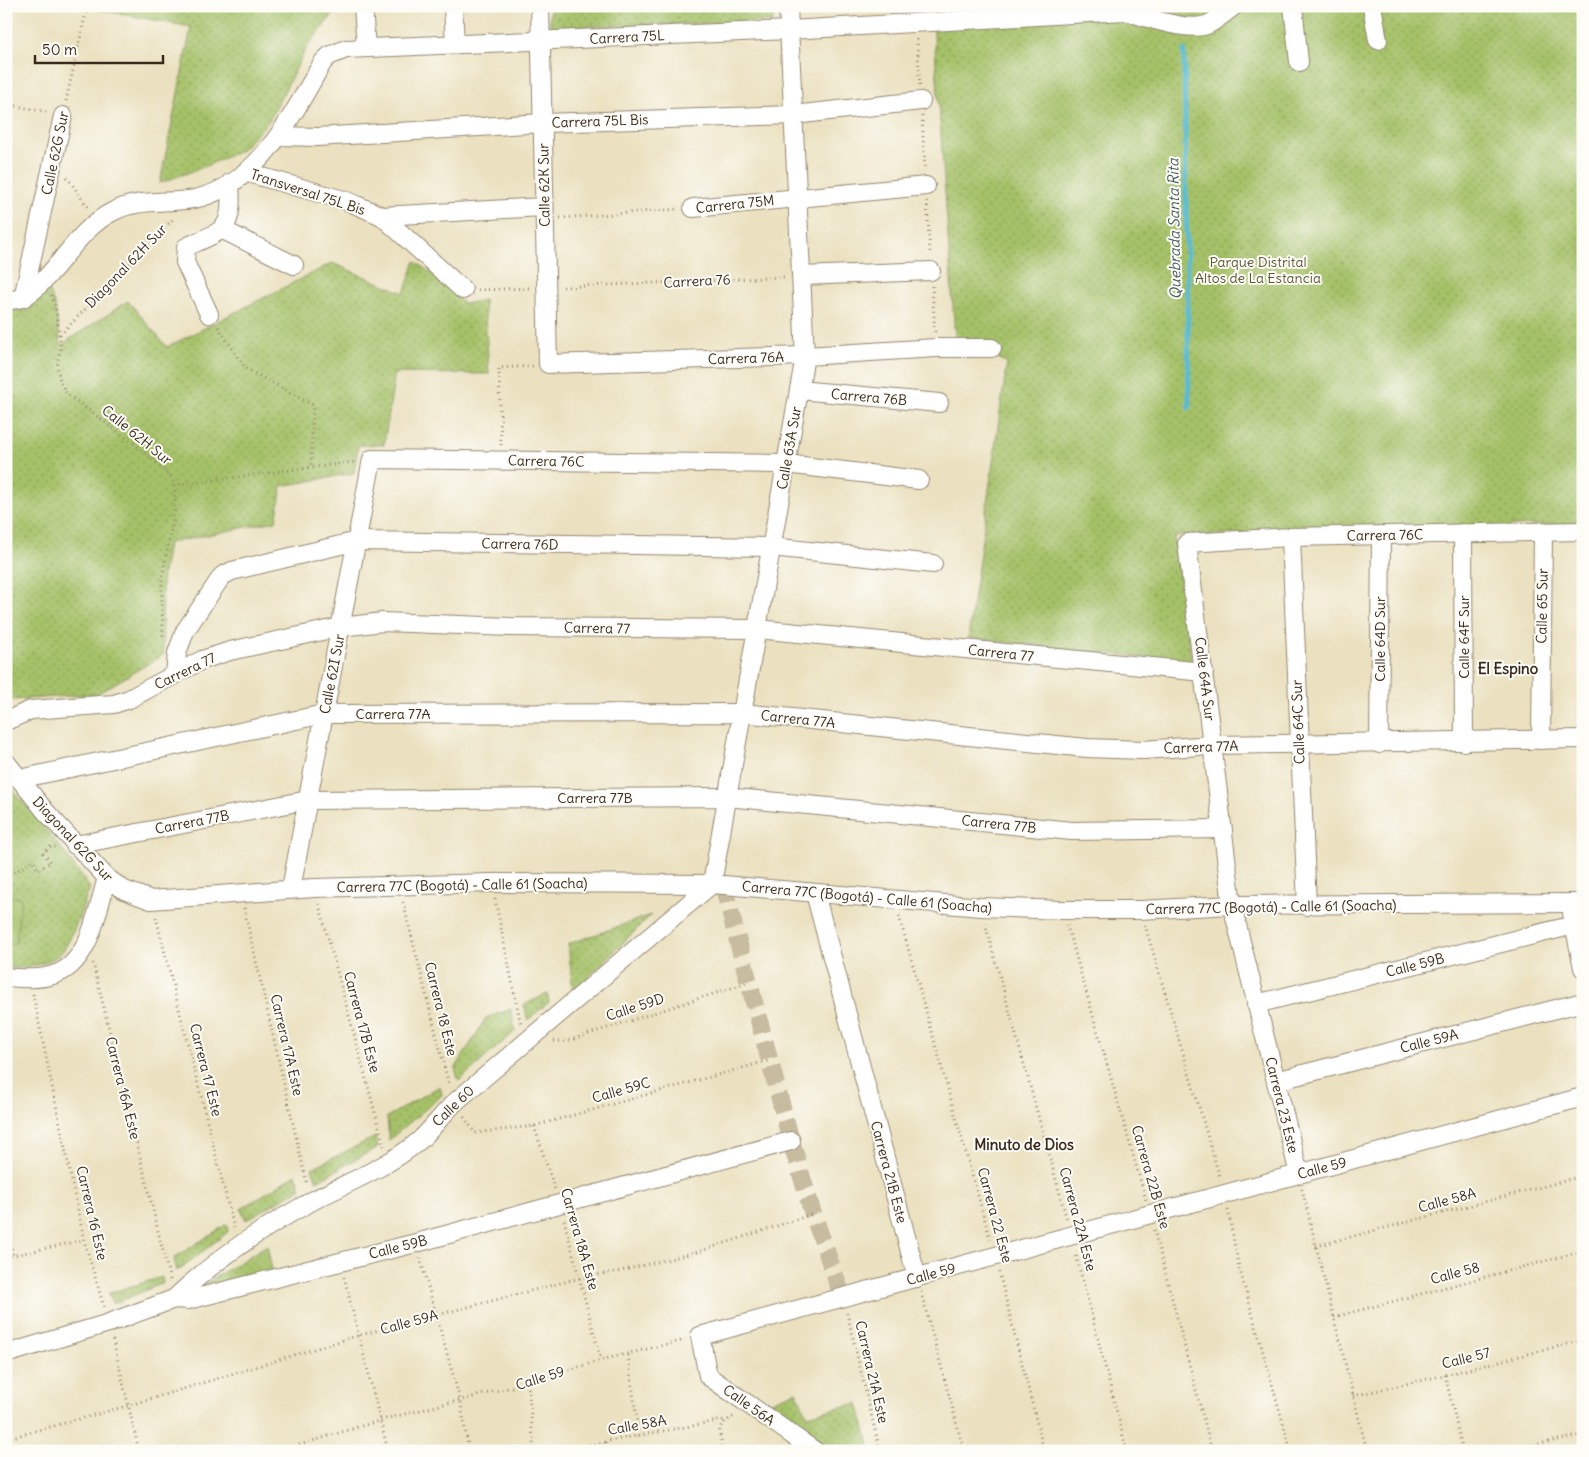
<svg xmlns="http://www.w3.org/2000/svg" width="1589" height="1457" font-family="Delius,sans-serif">
	<defs>
		<pattern id="grass-dots" width="8" height="8" patternUnits="userSpaceOnUse" patternTransform="scale(1.25)"><rect width="8" height="8" fill="#a5c168"/><path d="M2 2h.1M6 6h.1" fill="none" stroke="#889d55" stroke-width="1.8" stroke-linecap="round"/></pattern>
	</defs>
	<rect width="100%" height="100%" fill="#fdfcf7"/>
	<filter id="ink" filterUnits="userSpaceOnUse"><feTurbulence type="fractalNoise" baseFrequency=".02" numOctaves="2"/><feDisplacementMap in="SourceGraphic" scale="10" xChannelSelector="R" yChannelSelector="G"/><feConvolveMatrix kernelMatrix="1 2 1 2 8 2 1 2 1" color-interpolation-filters="sRGB"/></filter>
	<filter id="wash" filterUnits="userSpaceOnUse"><feTurbulence type="fractalNoise" baseFrequency=".0096" numOctaves="4" result="noise"/><feDisplacementMap in="SourceGraphic" scale="20" xChannelSelector="R" yChannelSelector="G"/><feGaussianBlur stdDeviation="1.12" result="paint"/><feColorMatrix in="noise" values="0 0 0 0 0 0 0 0 0 0 0 0 0 0 0 0 0 1.4 0 .05"/><feComposite in="paint" operator="in"/></filter>
	<g filter="url(#wash)">
		<rect width="100%" height="100%" fill="#ebe1c0"/>
		<!-- grass -->
		<g fill="url(#grass-dots)" stroke="#707643">
			<path d="M 80,6 L 340,6 L 308,45 L 269,121 L 241,150 L 204,167 L 160,183 L 191,27 Z"/>
			<path d="M 550,6 L 773,6 L 773,22 L 550,27 Z"/>
			<path d="M 932,6 L 1583,6 L 1583,524 L 1174,536 L 1192,663 L 968,638 L 1007,363 L 955,337 Z"/>
			<path d="M 415,261 L 438,279 L 464,304 L 484,300 L 489,374 L 395,373 L 384,445 L 358,445 L 354,473 L 282,486 L 276,521 L 168,543 L 162,580 L 163,655 L 97,694 L 12,700 L 6,702 L 6,310 L 28,310 L 49,290 L 55,306 L 61,345 L 128,301 L 167,347 L 332,263 L 404,293 Z"/>
			<path d="M 6,781 L 61,848 L 90,888 C 84,903 70,947 59,955 C 47,965 21,969 6,968 Z"/>
			<path d="M 651,915 L 573,992 L 568,944 Z"/>
			<path d="M 547,994 L 549,1002 L 528,1020 L 524,1005 Z"/>
			<path d="M 511,1009 L 515,1031 L 459,1081 L 455,1069 L 486,1018 Z"/>
			<path d="M 440,1086 L 442,1095 L 389,1140 L 387,1117 Z"/>
			<path d="M 375,1137 L 378,1147 L 317,1181 L 312,1168 Z"/>
			<path d="M 296,1174 L 301,1188 L 246,1220 L 241,1209 Z"/>
			<path d="M 227,1224 L 228,1232 L 177,1271 L 174,1258 Z"/>
			<path d="M 267,1245 L 272,1270 L 190,1293 Z"/>
			<path d="M 162,1277 L 163,1283 L 113,1304 L 109,1293 Z"/>
			<path d="M 796,1391 L 807,1415 L 858,1403 L 871,1451 L 832,1451 L 769,1402 Z"/>
		</g>
		<!-- garden -->
		<path fill="#a5c168" stroke="#707643" d="M 6,896 L 21,898 L 16,943 L 6,942 Z"/>
		<g fill="none" stroke-linecap="round" stroke-linejoin="round">
			<!-- stream -->
			<path stroke="#57bcd5" stroke-width="5" d="M 1184,50 L 1189,408"/>
		</g>
	</g>
	<g filter="url(#ink)">
		<g fill="none" stroke-linecap="round" stroke-linejoin="round">
			<!-- minor-tunnel -->
			<path stroke="#c8bca0" stroke-width="18" stroke-dasharray="18 9" stroke-linecap="butt" d="M 723,885 L 791,1141 L 813,1214 L 843,1298"/>
			<!-- minor casing -->
			<g stroke="#93866f" stroke-width="20">
				<g id="minor">
					<path d="M 363,6 L 366,48"/>
					<path d="M 453,6 L 455,44"/>
					<path d="M 540,6 L 548,364 L 805,356 L 936,348 L 992,348"/>
					<path d="M 1293,6 L 1299,62"/>
					<path d="M 1372,6 L 1378,40"/>
					<path d="M 279,136 L 317,137 L 543,123 L 793,115 L 921,101"/>
					<path d="M 245,172 L 347,201 L 382,216 L 463,290"/>
					<path d="M 693,208 L 926,186"/>
					<path d="M 382,216 L 544,207"/>
					<path d="M 223,230 L 294,265"/>
					<path d="M 801,276 L 931,271"/>
					<path d="M 23,298 L 63,116"/>
					<path d="M 6,301 L 23,298 L 34,290 C 61,266 79,229 112,212 C 138,198 166,204 194,199 C 259,186 293,113 323,62 L 329,56 L 346,49 L 789,30 L 1125,11 C 1144,17 1190,33 1209,24 C 1217,20 1226,12 1234,6"/>
					<path d="M 209,314 L 185,262 L 186,247 C 226,229 233,231 230,183"/>
					<path d="M 799,390 L 939,403"/>
					<path d="M 1463,533 L 1464,742"/>
					<path d="M 1291,537 L 1307,906"/>
					<path d="M 175,674 L 177,653 L 185,631 L 222,576 L 232,571 L 357,541 L 771,547 L 933,564"/>
					<path d="M 6,721 L 31,710 L 114,704 L 129,699 L 202,660 L 230,651 L 341,627 L 383,622 L 511,627 L 757,629 L 1204,672"/>
					<path d="M 1541,740 L 1543,531"/>
					<path d="M 1379,744 L 1381,535"/>
					<path d="M 6,762 L 46,812 L 107,878 L 124,890 L 151,900 L 314,888 L 491,883 L 712,884 L 981,907 L 1062,910 L 1140,910 L 1232,905 L 1583,903"/>
					<path d="M 19,779 L 324,714 L 742,713 L 1087,748 L 1143,750 L 1213,745 L 1583,739"/>
					<path d="M 75,845 L 308,800 L 727,797 L 1072,831 L 1223,829"/>
					<path d="M 712,884 L 805,356 L 788,6"/>
					<path d="M 291,889 L 372,459 L 786,464 L 919,480"/>
					<path d="M 815,893 L 917,1278"/>
					<path d="M 1572,914 L 1583,968"/>
					<path d="M 6,977 C 21,978 38,980 53,975 C 90,965 97,910 107,878"/>
					<path d="M 1256,1004 L 1574,925"/>
					<path d="M 1276,1081 L 1583,1002"/>
					<path d="M 1299,1174 L 1232,905 L 1187,543 L 1291,537 L 1583,531"/>
					<path d="M 174,1299 C 215,1259 264,1227 314,1200 C 349,1182 390,1166 420,1140 C 432,1129 442,1115 454,1103 L 712,884"/>
					<path d="M 6,1354 L 109,1323 L 174,1299 L 188,1300 L 416,1243 L 791,1141"/>
					<path d="M 815,1451 L 708,1376 L 700,1336 L 1583,1097"/>
				</g>
			</g>
			<!-- path -->
			<g stroke="#93866f" stroke-width="3" stroke-dasharray="1 4" stroke-linecap="butt">
				<path d="M 917,39 L 920,85"/>
				<path d="M 66,101 L 87,8 L 80,6"/>
				<path d="M 6,104 L 47,112"/>
				<path d="M 922,116 L 925,170"/>
				<path d="M 67,177 L 89,209"/>
				<path d="M 927,201 L 930,255"/>
				<path d="M 560,218 L 679,209"/>
				<path d="M 932,286 L 935,332"/>
				<path d="M 563,287 L 784,277"/>
				<path d="M 478,290 L 530,288"/>
				<path d="M 51,295 L 55,306 L 61,346 L 57,365 L 60,382 L 67,394 C 88,410 164,462 173,482 C 181,503 164,556 162,580 C 161,599 163,619 163,638"/>
				<path d="M 218,327 L 245,368 L 313,405 L 311,467"/>
				<path d="M 60,335 L 174,218"/>
				<path d="M 501,445 L 499,368 L 533,366"/>
				<path d="M 174,485 L 354,462"/>
				<path d="M 6,878 L 33,860 L 38,870 L 51,862 L 43,853 L 51,846 L 55,847"/>
				<path d="M 495,899 L 521,1025"/>
				<path d="M 403,902 L 449,1085"/>
				<path d="M 319,904 L 384,1146"/>
				<path d="M 244,908 L 307,1185"/>
				<path d="M 899,916 L 991,1242"/>
				<path d="M 156,917 L 234,1228"/>
				<path d="M 985,923 L 1067,1220"/>
				<path d="M 1067,925 L 1146,1200"/>
				<path d="M 1145,925 L 1220,1178"/>
				<path d="M 93,963 L 170,1280"/>
				<path d="M 33,994 L 84,1240 L 104,1307"/>
				<path d="M 554,1041 L 567,1041 L 750,982"/>
				<path d="M 464,1117 L 475,1133 L 534,1126 L 771,1060"/>
				<path d="M 534,1126 L 555,1190"/>
				<path d="M 1302,1189 L 1367,1451"/>
				<path d="M 1228,1210 L 1239,1267 L 1291,1451"/>
				<path d="M 564,1220 L 601,1360"/>
				<path d="M 6,1224 L 13,1256"/>
				<path d="M 1154,1230 L 1212,1451"/>
				<path d="M 1316,1246 L 1583,1176"/>
				<path d="M 1075,1251 L 1127,1451"/>
				<path d="M 6,1257 L 84,1240"/>
				<path d="M 420,1258 L 460,1400 L 469,1451"/>
				<path d="M 999,1272 L 1044,1451"/>
				<path d="M 344,1277 L 388,1451"/>
				<path d="M 921,1292 L 964,1451"/>
				<path d="M 847,1313 L 880,1451"/>
				<path d="M 1334,1317 L 1583,1251"/>
				<path d="M 113,1340 L 139,1451"/>
				<path d="M 628,1355 L 639,1436"/>
				<path d="M 1445,1375 L 1463,1451"/>
				<path d="M 528,1383 L 534,1451"/>
				<path d="M 1353,1396 L 1445,1375 L 1583,1340"/>
				<path d="M 6,1439 L 127,1406 L 360,1335 L 580,1278 L 620,1271 L 698,1252 L 813,1214"/>
				<path d="M 605,1442 L 607,1451"/>
				<path d="M 280,1451 L 381,1420 L 528,1383 L 601,1360 L 685,1340"/>
				<path d="M 555,1451 L 723,1420"/>
				<path d="M 723,1451 C 719,1427 715,1427 736,1415"/>
				<path d="M 1504,1451 L 1583,1435"/>
			</g>
			<!-- minor -->
			<use href="#minor" stroke="#fff" stroke-width="18"/>
		</g>
	</g>
	<g text-anchor="middle" dominant-baseline="central" stroke-width="4" stroke-linejoin="round" paint-order="stroke">
		<!-- street labels -->
		<g font-size="14" fill="#3b2a1e" stroke="#fdfcf7">
			<text transform="translate(627 37) rotate(-3)">Carrera 75L</text>
			<text transform="translate(600 121) rotate(-2)">Carrera 75L Bis</text>
			<text transform="translate(55 153) rotate(-78)">Calle 62G Sur</text>
			<text transform="translate(544 185) rotate(-91)">Calle 62K Sur</text>
			<text transform="translate(308 192) rotate(18)">Transversal 75L Bis</text>
			<text transform="translate(735 204) rotate(-6)">Carrera 75M</text>
			<text transform="translate(126 266) rotate(-46)">Diagonal 62H Sur</text>
			<text transform="translate(697 281) rotate(-3)">Carrera 76</text>
			<text transform="translate(746 358) rotate(-2)">Carrera 76A</text>
			<text transform="translate(869 397) rotate(5)">Carrera 76B</text>
			<text transform="translate(137 435) rotate(39)">Calle 62H Sur</text>
			<text transform="translate(789 448) rotate(-80)">Calle 63A Sur</text>
			<text transform="translate(546 461) rotate(1)">Carrera 76C</text>
			<text transform="translate(1385 535) rotate(-1)">Carrera 76C</text>
			<text transform="translate(520 544) rotate(1)">Carrera 76D</text>
			<text transform="translate(1542 606) rotate(-89)">Calle 65 Sur</text>
			<text transform="translate(597 628) rotate(1)">Carrera 77</text>
			<text transform="translate(1464 637) rotate(-90)">Calle 64F Sur</text>
			<text transform="translate(1380 639) rotate(-90)">Calle 64D Sur</text>
			<text transform="translate(1001 653) rotate(6)">Carrera 77</text>
			<text transform="translate(185 671) rotate(-26)">Carrera 77</text>
			<text transform="translate(332 674) rotate(-79)">Calle 62I Sur</text>
			<text transform="translate(1205 679) rotate(83)">Calle 64A Sur</text>
			<text x="393" y="714">Carrera 77A</text>
			<text transform="translate(798 719) rotate(6)">Carrera 77A</text>
			<text transform="translate(1298 722) rotate(-92)">Calle 64C Sur</text>
			<text transform="translate(1201 747) rotate(-2)">Carrera 77A</text>
			<text x="595" y="798">Carrera 77B</text>
			<text transform="translate(192 822) rotate(-11)">Carrera 77B</text>
			<text transform="translate(999 824) rotate(6)">Carrera 77B</text>
			<text transform="translate(73 839) rotate(47)">Diagonal 62G Sur</text>
			<text transform="translate(462 885) rotate(-1)">Carrera 77C (Bogotá) - Calle 61 (Soacha)</text>
			<text transform="translate(867 897) rotate(5)">Carrera 77C (Bogotá) - Calle 61 (Soacha)</text>
			<text transform="translate(1271 907) rotate(-1)">Carrera 77C (Bogotá) - Calle 61 (Soacha)</text>
			<text transform="translate(1415 965) rotate(-14)">Calle 59B</text>
			<text transform="translate(635 1007) rotate(-18)">Calle 59D</text>
			<text transform="translate(441 1009) rotate(76)">Carrera 18 Este</text>
			<text transform="translate(362 1022) rotate(75)">Carrera 17B Este</text>
			<text transform="translate(1429 1041) rotate(-14)">Calle 59A</text>
			<text transform="translate(287 1045) rotate(77)">Carrera 17A Este</text>
			<text transform="translate(206 1070) rotate(76)">Carrera 17 Este</text>
			<text transform="translate(123 1088) rotate(76)">Carrera 16A Este</text>
			<text transform="translate(621 1090) rotate(-16)">Calle 59C</text>
			<text transform="translate(1282 1105) rotate(76)">Carrera 23 Este</text>
			<text transform="translate(453 1106) rotate(-44)">Calle 60</text>
			<text transform="translate(1322 1168) rotate(-15)">Calle 59</text>
			<text transform="translate(889 1172) rotate(75)">Carrera 21B Este</text>
			<text transform="translate(1151 1177) rotate(74)">Carrera 22B Este</text>
			<text transform="translate(1447 1200) rotate(-15)">Calle 58A</text>
			<text transform="translate(92 1213) rotate(77)">Carrera 16 Este</text>
			<text transform="translate(995 1215) rotate(75)">Carrera 22 Este</text>
			<text transform="translate(1078 1219) rotate(75)">Carrera 22A Este</text>
			<text transform="translate(580 1239) rotate(74)">Carrera 18A Este</text>
			<text transform="translate(398 1247) rotate(-14)">Calle 59B</text>
			<text transform="translate(1455 1273) rotate(-15)">Calle 58</text>
			<text transform="translate(931 1274) rotate(-15)">Calle 59</text>
			<text transform="translate(409 1322) rotate(-15)">Calle 59A</text>
			<text transform="translate(1466 1358) rotate(-14)">Calle 57</text>
			<text transform="translate(872 1372) rotate(77)">Carrera 21A Este</text>
			<text transform="translate(540 1378) rotate(-17)">Calle 59</text>
			<text transform="translate(749 1405) rotate(35)">Calle 56A</text>
			<text transform="translate(637 1425) rotate(-10)">Calle 58A</text>
		</g>
		<!-- park labels -->
		<g font-size="14" fill="#5b5734" stroke="#fdfcf7">
			<text x="1258" y="262">Parque Distrital<tspan x="1258" dy="16">Altos de La Estancia</tspan></text>
		</g>
		<!-- water labels -->
		<g font-size="15" font-style="italic" fill="#455d5e" stroke="#fdfcf7">
			<text transform="translate(1174 229) rotate(-91)">Quebrada Santa Rita</text>
		</g>
		<!-- neighbourhood labels -->
		<g font-size="15" font-weight="bold" fill="#3b2a1e" stroke="#fdfcf7">
			<text x="1508" y="668">El Espino</text>
			<text x="1024" y="1144">Minuto de Dios</text>
		</g>
	</g>
	<!-- margin -->
	<rect width="1589" height="1457" fill="none" stroke="#fdfcf7" stroke-width="25"/>
	<!-- scale -->
	<path d="M35 55v8h128v-8" fill="none" stroke="#3b2a1e" stroke-width="2.5"/>
	<text x="42" y="55" font-size="15" fill="#3b2a1e" stroke="#fdfcf7" stroke-width="4" paint-order="stroke">50 m</text>
</svg>
